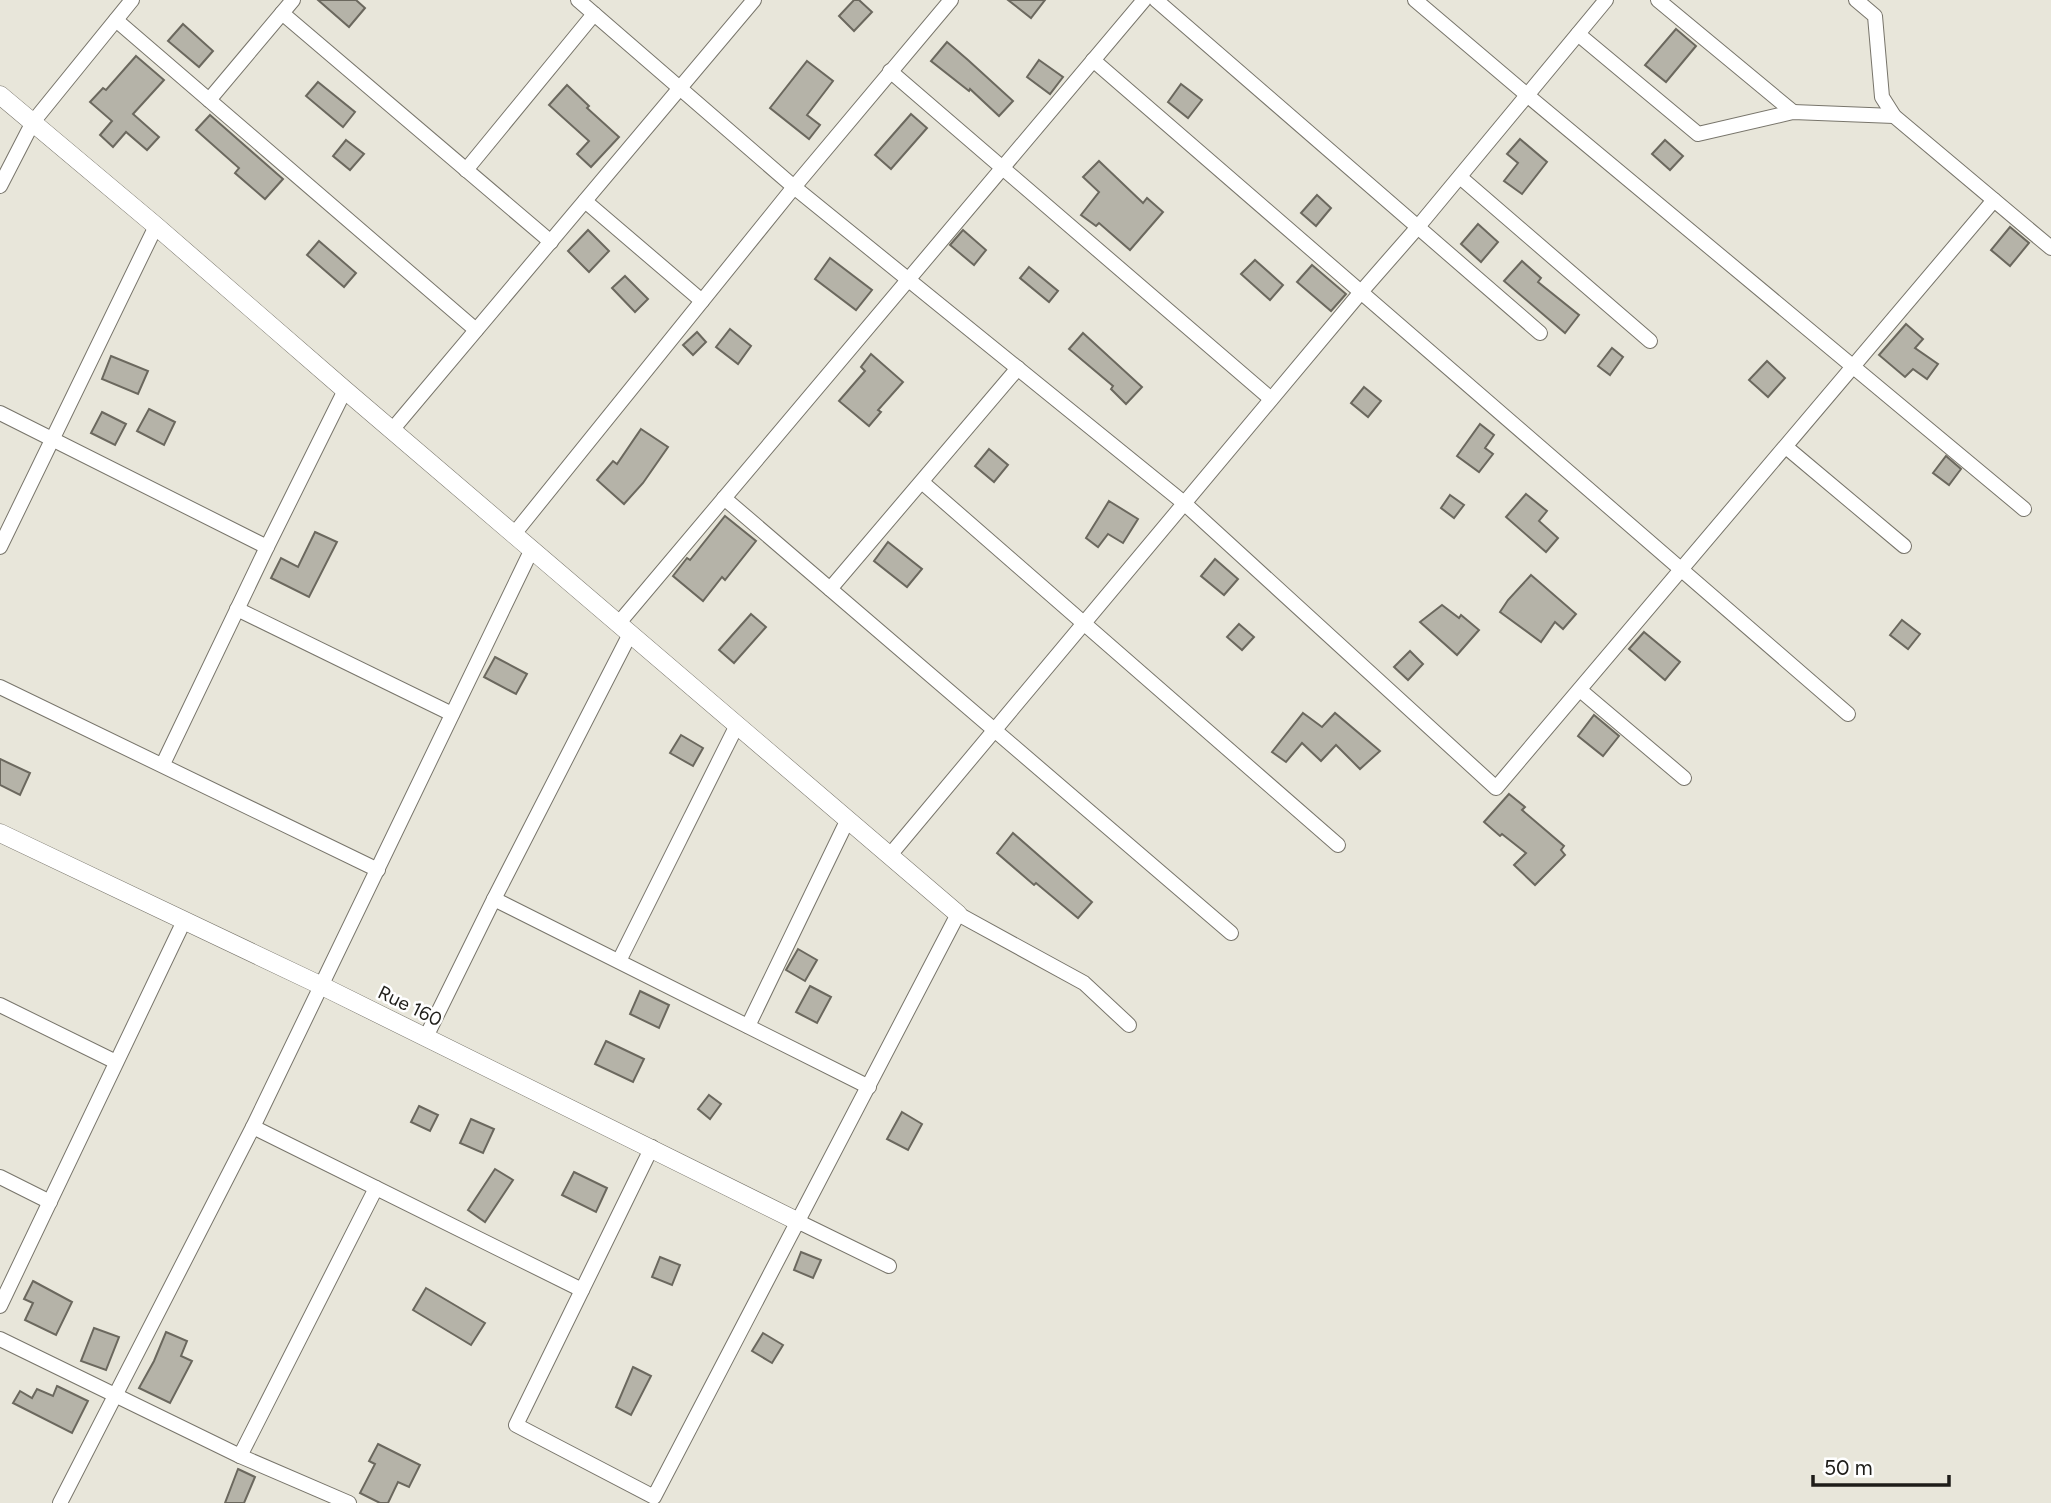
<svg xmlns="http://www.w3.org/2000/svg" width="2051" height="1503" font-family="Figtree,sans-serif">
	<rect width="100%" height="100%" fill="#e8e6da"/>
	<!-- building -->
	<g fill="#b5b3a8" stroke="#6b685e" stroke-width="2">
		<path d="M 318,0 L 356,0 L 365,8 L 349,27 Z"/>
		<path d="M 854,0 L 859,0 L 872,12 L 854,31 L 839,16 Z"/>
		<path d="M 1008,0 L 1045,0 L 1031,18 Z"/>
		<path d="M 183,24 L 213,51 L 199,67 L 168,41 Z"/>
		<path d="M 1676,29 L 1696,46 L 1666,82 L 1645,65 Z"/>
		<path d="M 947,42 L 968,60 L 1013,101 L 999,116 L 970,89 L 969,91 L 931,61 Z"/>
		<path d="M 136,56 L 164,80 L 133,114 L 159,137 L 147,150 L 126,132 L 113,147 L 100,135 L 112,121 L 90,102 L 103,88 L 106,90 Z"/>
		<path d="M 1039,60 L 1063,77 L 1050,94 L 1027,77 Z"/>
		<path d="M 807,61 L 833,81 L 807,115 L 820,125 L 809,139 L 770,108 Z"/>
		<path d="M 318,82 L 355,112 L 343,127 L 306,96 Z"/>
		<path d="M 1181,84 L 1202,100 L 1188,118 L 1168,102 Z"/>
		<path d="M 567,85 L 589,106 L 587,108 L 619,137 L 591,167 L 577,154 L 589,141 L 549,105 Z"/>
		<path d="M 911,114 L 927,128 L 891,169 L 875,155 Z"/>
		<path d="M 210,115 L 283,179 L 265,199 L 235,173 L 239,168 L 196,130 Z"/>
		<path d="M 1520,139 L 1547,162 L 1522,194 L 1504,181 L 1518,163 L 1507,154 Z"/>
		<path d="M 346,140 L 364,154 L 350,170 L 333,156 Z"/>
		<path d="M 1665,140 L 1683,156 L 1670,170 L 1652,154 Z"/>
		<path d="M 1099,161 L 1143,203 L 1147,198 L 1163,212 L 1130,250 L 1099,223 L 1096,226 L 1081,215 L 1099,192 L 1083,177 Z"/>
		<path d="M 1317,195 L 1331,208 L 1316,226 L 1301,213 Z"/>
		<path d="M 1478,224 L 1498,242 L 1481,262 L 1461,244 Z"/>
		<path d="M 2010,227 L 2029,243 L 2010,266 L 1991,250 Z"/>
		<path d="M 588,230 L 609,251 L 589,272 L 568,251 Z"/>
		<path d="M 963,230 L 986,250 L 974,265 L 950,245 Z"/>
		<path d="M 319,241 L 356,273 L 344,287 L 307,255 Z"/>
		<path d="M 830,258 L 872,290 L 856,310 L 815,279 Z"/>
		<path d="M 1255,260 L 1283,285 L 1270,300 L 1241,274 Z"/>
		<path d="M 1522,261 L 1541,278 L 1538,282 L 1579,315 L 1565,333 L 1504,281 Z"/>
		<path d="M 1312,265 L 1346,294 L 1331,311 L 1297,282 Z"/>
		<path d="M 1029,267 L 1058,291 L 1049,302 L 1020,278 Z"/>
		<path d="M 625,276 L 648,299 L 635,312 L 612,288 Z"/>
		<path d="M 1906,324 L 1923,339 L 1915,348 L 1938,364 L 1927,379 L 1913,369 L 1905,377 L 1879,355 Z"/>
		<path d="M 730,329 L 751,346 L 738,364 L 716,347 Z"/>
		<path d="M 697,332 L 706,342 L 693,355 L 683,345 Z"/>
		<path d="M 1083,333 L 1142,387 L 1126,404 L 1111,389 L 1113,386 L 1069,349 Z"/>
		<path d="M 1612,348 L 1623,357 L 1610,375 L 1598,366 Z"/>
		<path d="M 871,354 L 903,382 L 878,410 L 881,412 L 869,426 L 839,401 L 865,371 L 861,367 Z"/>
		<path d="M 111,356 L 148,371 L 138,394 L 102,379 Z"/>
		<path d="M 1767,361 L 1785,378 L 1768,397 L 1749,380 Z"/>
		<path d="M 1364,387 L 1381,401 L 1368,417 L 1351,403 Z"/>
		<path d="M 149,409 L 175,422 L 164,445 L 137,431 Z"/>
		<path d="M 102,412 L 126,424 L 115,445 L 91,433 Z"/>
		<path d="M 1480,424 L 1494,435 L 1485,448 L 1493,454 L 1479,472 L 1457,456 Z"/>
		<path d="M 641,429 L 668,447 L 643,483 L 624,504 L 597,480 L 613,461 L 617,464 Z"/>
		<path d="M 989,449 L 1008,465 L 994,482 L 975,466 Z"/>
		<path d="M 1946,456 L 1961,469 L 1949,485 L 1933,473 Z"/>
		<path d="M 1526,494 L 1547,511 L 1539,521 L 1558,538 L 1546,552 L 1506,517 Z"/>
		<path d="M 1450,495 L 1464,505 L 1454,518 L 1441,508 Z"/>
		<path d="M 1109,501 L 1138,519 L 1123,543 L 1108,534 L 1098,547 L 1086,538 Z"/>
		<path d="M 725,516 L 756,541 L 725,580 L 722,577 L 703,601 L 673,576 L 687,558 L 690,560 Z"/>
		<path d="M 315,532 L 337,542 L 309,597 L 271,578 L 281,558 L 298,567 Z"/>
		<path d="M 888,542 L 922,569 L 907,587 L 874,561 Z"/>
		<path d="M 1215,559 L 1238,579 L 1224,595 L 1201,576 Z"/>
		<path d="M 1531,575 L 1576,614 L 1563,629 L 1555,622 L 1541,642 L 1500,612 L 1508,600 Z"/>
		<path d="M 1442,605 L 1459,618 L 1461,615 L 1479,630 L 1457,655 L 1420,622 Z"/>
		<path d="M 751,614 L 766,627 L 734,663 L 719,650 Z"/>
		<path d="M 1902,620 L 1920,634 L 1908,649 L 1890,635 Z"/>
		<path d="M 1239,624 L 1254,637 L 1242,650 L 1227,637 Z"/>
		<path d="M 1644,632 L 1680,662 L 1665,680 L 1629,649 Z"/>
		<path d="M 1410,651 L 1423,664 L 1408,680 L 1394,667 Z"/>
		<path d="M 495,657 L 527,674 L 516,694 L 484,677 Z"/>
		<path d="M 1303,713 L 1322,727 L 1335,713 L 1380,751 L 1360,769 L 1336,745 L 1321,761 L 1302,743 L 1286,762 L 1272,752 Z"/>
		<path d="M 1594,715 L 1619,736 L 1603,756 L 1578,736 Z"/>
		<path d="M 681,735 L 703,748 L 693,766 L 670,753 Z"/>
		<path d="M 0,759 L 30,773 L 20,795 L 0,785 Z"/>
		<path d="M 1509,794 L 1525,807 L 1522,810 L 1564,846 L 1561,850 L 1565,855 L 1535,885 L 1514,865 L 1526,853 L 1502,834 L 1500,836 L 1484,822 Z"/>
		<path d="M 1013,833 L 1092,902 L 1078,918 L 1036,883 L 1034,885 L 997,853 Z"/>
		<path d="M 798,949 L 817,960 L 805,981 L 786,970 Z"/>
		<path d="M 810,986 L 831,997 L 817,1023 L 796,1012 Z"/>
		<path d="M 640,991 L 669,1005 L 659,1028 L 630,1014 Z"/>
		<path d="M 606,1041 L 644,1059 L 633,1082 L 595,1064 Z"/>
		<path d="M 709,1095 L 721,1104 L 710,1119 L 698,1109 Z"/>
		<path d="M 419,1106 L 438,1115 L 430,1131 L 411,1122 Z"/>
		<path d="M 902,1112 L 922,1124 L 908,1150 L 887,1139 Z"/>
		<path d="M 471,1119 L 494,1129 L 483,1153 L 460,1143 Z"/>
		<path d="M 495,1169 L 513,1180 L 485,1222 L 468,1210 Z"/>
		<path d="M 574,1172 L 607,1188 L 596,1212 L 562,1195 Z"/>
		<path d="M 801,1252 L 821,1260 L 813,1278 L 794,1270 Z"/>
		<path d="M 660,1257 L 680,1265 L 672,1285 L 652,1277 Z"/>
		<path d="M 33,1281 L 72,1302 L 56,1335 L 25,1320 L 33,1303 L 24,1299 Z"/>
		<path d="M 426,1288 L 485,1323 L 471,1345 L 413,1310 Z"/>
		<path d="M 94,1328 L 119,1337 L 106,1370 L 81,1361 Z"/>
		<path d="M 166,1332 L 187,1341 L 181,1356 L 192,1361 L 170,1403 L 139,1388 L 154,1361 Z"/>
		<path d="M 763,1333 L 783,1345 L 772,1363 L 752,1351 Z"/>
		<path d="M 633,1367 L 651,1376 L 631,1415 L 616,1407 Z"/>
		<path d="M 57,1386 L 88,1401 L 72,1433 L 13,1403 L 20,1391 L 32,1398 L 37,1389 L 53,1396 Z"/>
		<path d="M 378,1444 L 420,1465 L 409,1487 L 398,1482 L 388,1503 L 380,1503 L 360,1493 L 375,1464 L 369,1461 Z"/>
		<path d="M 238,1469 L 255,1477 L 244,1503 L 225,1503 Z"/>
	</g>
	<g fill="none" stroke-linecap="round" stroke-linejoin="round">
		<!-- minor casing -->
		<g stroke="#78756b" stroke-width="16">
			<g id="minor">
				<path d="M 578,0 L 794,187 L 1184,503 L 1496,788 L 1994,200"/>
				<path d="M 1156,0 L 1540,333"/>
				<path d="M 1415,0 L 1527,95 L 2024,509"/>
				<path d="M 1658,0 L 1793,112"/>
				<path d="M 1856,0 L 1875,16 L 1882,97 L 1894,116 L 2051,248"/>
				<path d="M 282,13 L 551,242"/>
				<path d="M 116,20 L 476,330"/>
				<path d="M 1578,34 L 1698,134 L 1793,112 L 1894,116"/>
				<path d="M 1093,60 L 1848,714"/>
				<path d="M 890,71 L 1271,399"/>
				<path d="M 209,100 L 293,0"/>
				<path d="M 466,170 L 594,14"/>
				<path d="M 1460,177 L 1650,341"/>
				<path d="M 0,186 L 33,122 L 132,0"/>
				<path d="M 585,201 L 702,301"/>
				<path d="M 0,413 L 267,547"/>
				<path d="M 392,430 L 754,0"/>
				<path d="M 1786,447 L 1904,546"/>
				<path d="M 923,483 L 1338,845"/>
				<path d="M 724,498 L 1231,933"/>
				<path d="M 514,534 L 794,187 L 951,0"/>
				<path d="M 0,547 L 156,226"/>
				<path d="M 830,589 L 1018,368"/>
				<path d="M 237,609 L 452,714"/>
				<path d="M 618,624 L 1144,0"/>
				<path d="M 0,687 L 378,870"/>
				<path d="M 1580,690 L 1684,778"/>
				<path d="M 163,764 L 267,547 L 345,390"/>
				<path d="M 890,855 L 1361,292 L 1417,228 L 1606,0"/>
				<path d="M 494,899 L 869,1087"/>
				<path d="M 619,961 L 737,725"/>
				<path d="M 0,1005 L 116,1062"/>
				<path d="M 748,1026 L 848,819"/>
				<path d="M 426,1037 L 494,899 L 630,634"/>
				<path d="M 253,1127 L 582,1290"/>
				<path d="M 652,1147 L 516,1425 L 654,1497 L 958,914 L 1084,983 L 1129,1025"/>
				<path d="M 0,1177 L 50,1202"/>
				<path d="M 799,1222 L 889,1266"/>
				<path d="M 0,1306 L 184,921"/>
				<path d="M 0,1339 L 240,1456 L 349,1503"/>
				<path d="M 240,1456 L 376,1188"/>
				<path d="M 60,1503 L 253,1127 L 532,549"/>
			</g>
		</g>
		<!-- tertiary casing -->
		<g stroke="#78756b" stroke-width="19">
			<g id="tertiary">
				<path d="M 0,95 L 156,226 L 345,390 L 958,914"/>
				<path d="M 0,833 L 322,986 L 799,1222"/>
			</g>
		</g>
		<!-- minor -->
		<use href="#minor" stroke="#fff" stroke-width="14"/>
		<!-- tertiary -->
		<use href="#tertiary" stroke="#fff" stroke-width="18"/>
	</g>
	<g text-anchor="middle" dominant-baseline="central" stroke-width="5" stroke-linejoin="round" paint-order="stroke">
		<!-- street labels -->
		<g font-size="19" fill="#1e1d19" stroke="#fff">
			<text transform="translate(410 1006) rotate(26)">Rue 160</text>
		</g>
	</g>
	<!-- scale -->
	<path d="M1813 1475v10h136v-10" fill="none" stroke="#1e1d19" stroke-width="3.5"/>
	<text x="1824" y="1475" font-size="21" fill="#1e1d19" stroke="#ffffff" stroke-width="5" paint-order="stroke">50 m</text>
</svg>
